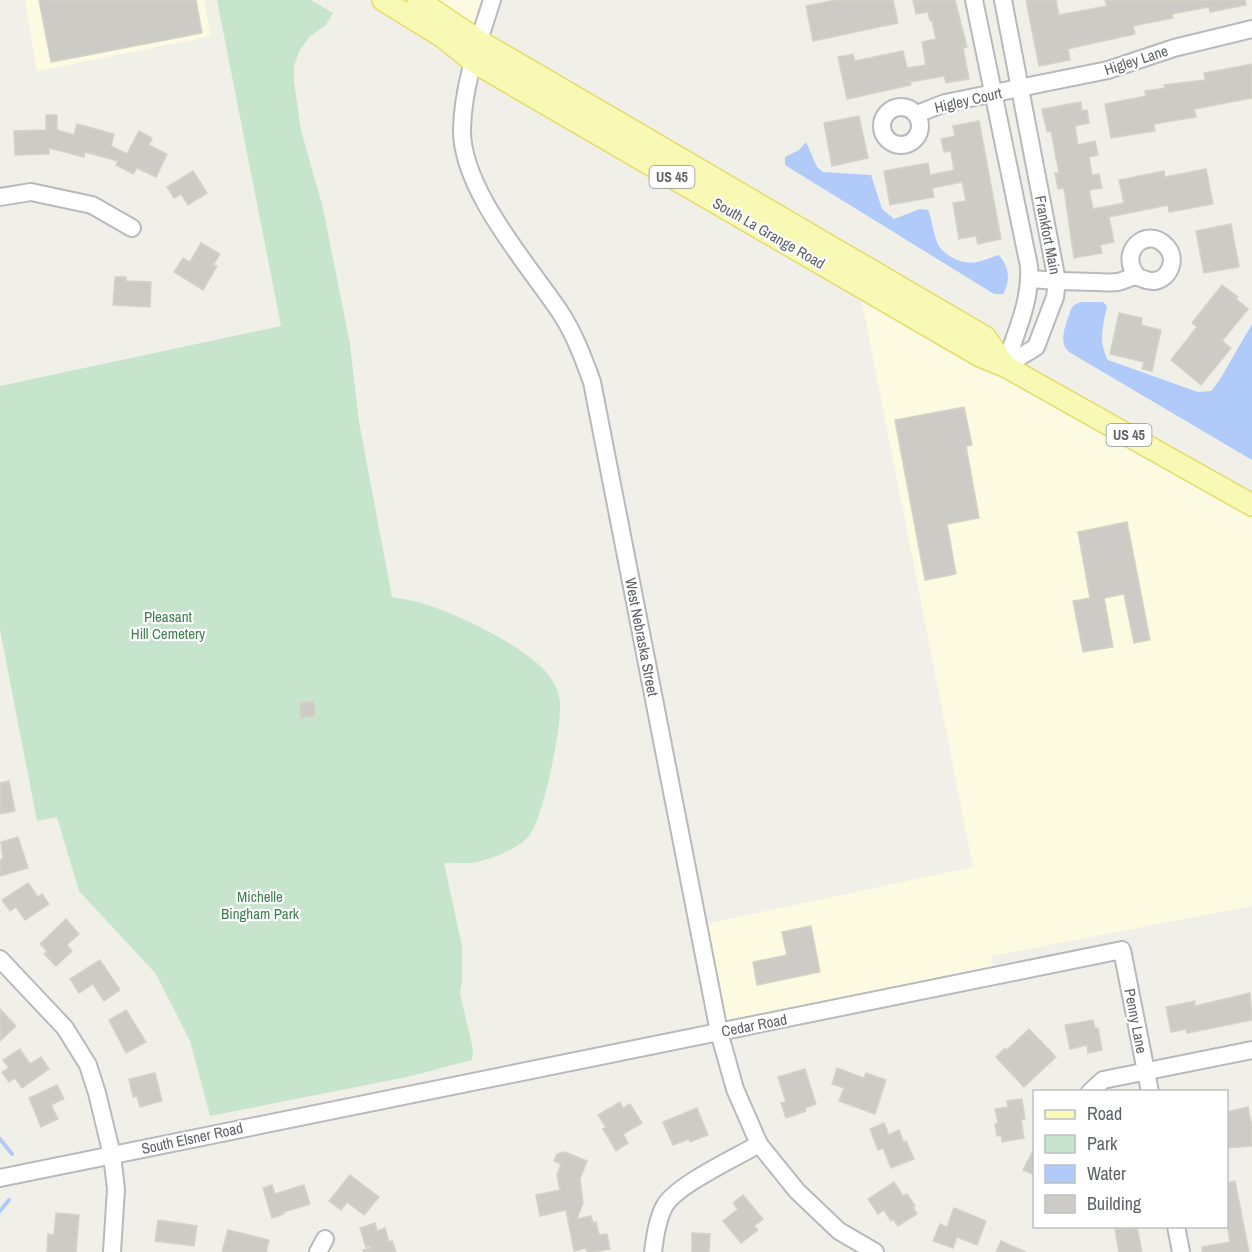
<svg xmlns="http://www.w3.org/2000/svg" width="1252" height="1252" font-family="'Archivo Narrow',sans-serif">
	<rect width="100%" height="100%" fill="#f0f0e9"/>
	<!-- commercial -->
	<g fill="#fcfbe2">
		<path d="M 25,0 L 204,0 L 211,36 L 37,71 Z"/>
		<path d="M 422,0 L 489,0 L 477,36 Z"/>
		<path d="M 860,291 L 1252,509 L 1252,906 L 991,956 L 994,973 L 721,1028 L 701,925 L 973,867 Z"/>
	</g>
	<!-- green -->
	<path fill="#c7e5cd" d="M 217,0 L 311,0 L 333,13 L 326,25 L 309,37 L 300,50 L 294,66 L 294,82 L 301,130 L 323,208 L 350,344 L 359,422 L 392,597 C 404,599 416,601 428,605 C 461,616 537,651 554,683 C 557,689 560,698 560,704 C 561,730 544,816 529,836 C 517,850 489,860 472,863 C 463,864 453,862 444,863 L 462,946 L 462,982 L 460,993 L 473,1049 L 472,1060 L 407,1077 L 210,1116 L 190,1041 L 156,974 L 79,891 L 57,817 L 37,821 L 0,630 L 0,386 L 281,326 Z"/>
	<!-- water -->
	<g fill="#b0cbf9">
		<path d="M 806,142 L 817,167 L 823,172 L 871,175 L 882,209 L 894,219 L 920,209 L 928,210 C 933,221 933,236 939,246 C 946,257 964,265 977,262 C 984,261 991,257 999,255 C 1009,267 1011,281 1003,294 L 994,294 L 785,165 L 785,157 L 799,150 Z"/>
		<path d="M 1081,302 L 1103,302 L 1107,306 C 1103,326 1098,342 1108,360 L 1198,392 L 1211,391 L 1219,381 L 1252,324 L 1252,460 L 1069,352 C 1057,341 1067,323 1071,309 L 1074,305 Z"/>
	</g>
	<g fill="none" stroke-linecap="round" stroke-linejoin="round">
		<!-- stream -->
		<g stroke="#b0cbf9" stroke-width="4">
			<path d="M 0,1139 L 12,1154"/>
			<path d="M 0,1211 L 9,1200"/>
		</g>
	</g>
	<!-- building -->
	<g fill="#cccbc5" stroke="#d5d3c7" stroke-width="1.5">
		<path d="M 39,0 L 196,0 L 202,33 L 51,62 Z"/>
		<path d="M 835,0 L 893,0 L 898,23 L 813,41 L 806,6 Z"/>
		<path d="M 913,0 L 955,0 L 967,47 L 963,48 L 969,79 L 946,83 L 944,76 L 910,82 L 911,85 L 847,99 L 838,57 L 853,54 L 855,61 L 903,51 L 907,68 L 926,65 L 922,42 L 936,39 L 932,21 L 930,21 L 928,12 L 916,14 Z"/>
		<path d="M 1026,0 L 1056,0 L 1059,15 L 1107,6 L 1105,0 L 1245,0 L 1246,5 L 1210,12 L 1209,7 L 1172,14 L 1173,18 L 1133,26 L 1135,34 L 1076,47 L 1068,49 L 1070,60 L 1039,66 Z"/>
		<path d="M 1252,64 L 1252,98 L 1194,109 L 1196,117 L 1154,124 L 1155,131 L 1111,138 L 1105,104 L 1146,96 L 1145,91 L 1165,88 L 1164,85 L 1205,80 L 1204,73 Z"/>
		<path d="M 1081,102 L 1082,111 L 1087,110 L 1089,123 L 1075,126 L 1078,145 L 1095,141 L 1098,155 L 1089,157 L 1092,175 L 1099,174 L 1102,188 L 1089,190 L 1093,209 L 1124,203 L 1119,180 L 1164,171 L 1165,177 L 1206,169 L 1213,204 L 1169,212 L 1168,205 L 1109,217 L 1114,242 L 1100,245 L 1102,253 L 1074,258 L 1064,188 L 1058,189 L 1055,173 L 1059,173 L 1051,131 L 1047,132 L 1042,109 Z"/>
		<path d="M 46,115 L 57,115 L 57,130 L 74,135 L 77,124 L 114,134 L 111,146 L 127,154 L 139,131 L 152,138 L 149,145 L 167,154 L 156,177 L 137,168 L 133,174 L 116,165 L 118,161 L 85,152 L 84,157 L 49,148 L 49,154 L 15,155 L 14,131 L 46,130 Z"/>
		<path d="M 859,116 L 868,158 L 832,166 L 824,123 Z"/>
		<path d="M 979,121 L 1001,239 L 978,244 L 976,236 L 959,239 L 953,203 L 966,201 L 962,182 L 932,188 L 934,197 L 890,205 L 884,171 L 928,163 L 930,175 L 954,170 L 951,151 L 944,152 L 941,139 L 955,136 L 953,126 Z"/>
		<path d="M 193,171 L 207,193 L 188,205 L 181,194 L 174,198 L 167,187 Z"/>
		<path d="M 1231,224 L 1239,267 L 1204,273 L 1196,231 Z"/>
		<path d="M 201,243 L 220,254 L 213,265 L 217,266 L 203,290 L 174,272 L 183,258 L 190,262 Z"/>
		<path d="M 115,277 L 126,277 L 126,281 L 151,282 L 150,307 L 113,305 Z"/>
		<path d="M 1222,285 L 1238,297 L 1236,299 L 1248,309 L 1222,341 L 1231,348 L 1201,385 L 1171,360 L 1197,327 L 1192,323 Z"/>
		<path d="M 1119,313 L 1142,318 L 1141,325 L 1161,330 L 1152,371 L 1142,369 L 1144,362 L 1110,354 Z"/>
		<path d="M 964,407 L 972,445 L 966,446 L 979,518 L 947,524 L 956,574 L 925,580 L 895,420 Z"/>
		<path d="M 1127,522 L 1150,640 L 1134,643 L 1124,594 L 1104,598 L 1113,647 L 1083,652 L 1073,601 L 1090,598 L 1078,532 Z"/>
		<path d="M 314,701 L 315,716 L 301,718 L 299,703 Z"/>
		<path d="M 9,781 L 15,811 L 0,814 L 0,783 Z"/>
		<path d="M 18,837 L 28,868 L 0,876 L 0,860 L 3,859 L 1,842 Z"/>
		<path d="M 28,883 L 38,897 L 42,894 L 49,904 L 25,920 L 16,907 L 10,911 L 2,900 Z"/>
		<path d="M 66,919 L 79,934 L 67,945 L 72,951 L 56,966 L 44,954 L 47,951 L 40,944 Z"/>
		<path d="M 811,926 L 820,972 L 757,985 L 753,962 L 787,955 L 782,932 Z"/>
		<path d="M 100,960 L 120,990 L 104,1001 L 93,984 L 79,993 L 70,979 Z"/>
		<path d="M 1250,993 L 1252,1020 L 1187,1033 L 1186,1029 L 1171,1032 L 1166,1007 L 1195,1001 L 1195,1006 Z"/>
		<path d="M 0,1009 L 16,1026 L 0,1041 Z"/>
		<path d="M 126,1010 L 146,1042 L 126,1053 L 109,1020 Z"/>
		<path d="M 1093,1020 L 1095,1028 L 1098,1028 L 1102,1050 L 1088,1053 L 1087,1045 L 1070,1049 L 1065,1025 Z"/>
		<path d="M 1029,1029 L 1056,1057 L 1024,1087 L 996,1057 L 1005,1048 L 1007,1050 Z"/>
		<path d="M 20,1049 L 30,1064 L 41,1057 L 49,1069 L 22,1088 L 15,1078 L 9,1082 L 2,1072 L 9,1068 L 3,1060 Z"/>
		<path d="M 837,1068 L 864,1078 L 866,1073 L 886,1080 L 875,1114 L 839,1101 L 844,1088 L 832,1084 Z"/>
		<path d="M 805,1069 L 816,1104 L 805,1108 L 806,1111 L 786,1118 L 781,1103 L 786,1102 L 778,1077 Z"/>
		<path d="M 155,1073 L 162,1101 L 140,1107 L 137,1096 L 133,1097 L 129,1079 Z"/>
		<path d="M 57,1085 L 64,1099 L 51,1105 L 58,1119 L 41,1127 L 29,1098 Z"/>
		<path d="M 1022,1099 L 1025,1119 L 1021,1120 L 1024,1138 L 1002,1142 L 1001,1135 L 997,1136 L 995,1124 L 998,1123 L 995,1109 L 1008,1107 L 1007,1101 Z"/>
		<path d="M 620,1102 L 623,1108 L 630,1104 L 642,1123 L 623,1134 L 628,1143 L 616,1151 L 603,1129 L 606,1127 L 598,1115 Z"/>
		<path d="M 1248,1107 L 1252,1127 L 1252,1146 L 1227,1148 L 1227,1112 Z"/>
		<path d="M 697,1108 L 708,1135 L 690,1142 L 689,1139 L 673,1145 L 663,1122 Z"/>
		<path d="M 884,1123 L 889,1135 L 899,1130 L 904,1143 L 906,1141 L 914,1159 L 891,1168 L 883,1148 L 878,1150 L 870,1129 Z"/>
		<path d="M 1035,1147 L 1035,1175 L 1023,1170 Z"/>
		<path d="M 565,1152 L 587,1161 L 580,1179 L 583,1203 L 577,1219 L 591,1216 L 593,1223 L 596,1222 L 599,1235 L 607,1234 L 610,1249 L 592,1252 L 587,1252 L 586,1248 L 574,1251 L 566,1210 L 540,1216 L 536,1195 L 560,1190 L 557,1175 L 561,1164 L 554,1161 L 557,1154 Z"/>
		<path d="M 350,1175 L 379,1197 L 364,1215 L 347,1202 L 341,1210 L 329,1201 Z"/>
		<path d="M 1235,1181 L 1249,1252 L 1202,1252 L 1202,1247 L 1230,1242 L 1227,1225 L 1227,1183 Z"/>
		<path d="M 894,1182 L 903,1196 L 907,1194 L 915,1206 L 913,1207 L 917,1214 L 898,1226 L 893,1219 L 891,1221 L 884,1210 L 878,1214 L 868,1199 Z"/>
		<path d="M 272,1185 L 275,1194 L 304,1185 L 310,1204 L 284,1212 L 284,1214 L 272,1218 L 263,1188 Z"/>
		<path d="M 743,1195 L 763,1219 L 754,1226 L 758,1230 L 741,1243 L 723,1221 L 738,1209 L 733,1203 Z"/>
		<path d="M 954,1208 L 986,1221 L 977,1245 L 957,1237 L 953,1248 L 933,1241 L 940,1224 L 947,1227 Z"/>
		<path d="M 56,1213 L 79,1215 L 76,1252 L 47,1252 L 48,1234 L 54,1235 Z"/>
		<path d="M 158,1220 L 197,1226 L 194,1246 L 155,1241 Z"/>
		<path d="M 375,1223 L 377,1231 L 385,1228 L 389,1242 L 392,1241 L 396,1252 L 364,1252 L 363,1250 L 371,1248 L 370,1246 L 366,1247 L 360,1228 Z"/>
		<path d="M 1137,1227 L 1142,1252 L 1119,1252 L 1115,1230 Z"/>
		<path d="M 228,1230 L 269,1240 L 266,1252 L 222,1252 Z"/>
		<path d="M 692,1233 L 710,1234 L 709,1252 L 692,1252 Z"/>
		<path d="M 1001,1241 L 1026,1252 L 996,1252 Z"/>
	</g>
	<g fill="none" stroke-linecap="round" stroke-linejoin="round">
		<!-- minor casing -->
		<g stroke="#b8b9bd" stroke-width="20">
			<g id="minor">
				<path d="M 492,0 C 479,41 463,85 462,129 C 461,189 527,263 560,312 C 574,333 583,357 592,382 L 719,1032 L 735,1089 L 759,1144 L 797,1191 L 839,1231 L 875,1252"/>
				<path d="M 974,0 L 1029,266 C 1031,303 1016,331 1005,366"/>
				<path d="M 1003,0 L 1057,281 L 1055,297 L 1036,347 L 1005,366"/>
				<circle cx="901" cy="126" r="19"/>
				<path d="M 917,114 L 945,103 L 1108,70 L 1174,48 L 1252,29"/>
				<path d="M 0,197 L 31,192 L 92,205 L 132,228"/>
				<path d="M 1030,279 C 1052,281 1073,282 1095,282 C 1102,282 1111,283 1118,282 C 1124,281 1131,276 1136,277 C 1142,277 1146,282 1154,281 C 1170,279 1178,258 1166,246 C 1147,225 1117,252 1137,276"/>
				<path d="M 0,959 L 65,1028 L 88,1065 L 97,1093 L 112,1155 L 116,1189 L 112,1252"/>
				<path d="M 1090,1092 L 1103,1080 L 1252,1050"/>
				<path d="M 0,1178 L 1122,950 L 1150,1092"/>
				<path d="M 1176,1226 L 1181,1252"/>
				<path d="M 318,1252 L 325,1239"/>
				<path d="M 653,1252 C 655,1237 657,1221 664,1207 C 674,1186 737,1157 759,1144"/>
			</g>
		</g>
		<!-- major casing -->
		<g stroke="#e7dc6b" stroke-width="24">
			<g id="major">
				<path d="M 383,0 L 443,37 L 474,62 L 980,356 L 1005,366 L 1252,505"/>
				<path d="M 418,0 L 479,41 L 985,337 L 1005,366"/>
			</g>
		</g>
		<!-- minor -->
		<use href="#minor" stroke="#fff" stroke-width="16"/>
		<!-- major -->
		<use href="#major" stroke="#f7f9b5" stroke-width="21"/>
	</g>
	<g text-anchor="middle" dominant-baseline="central" stroke-width="4.5" stroke-linejoin="round" paint-order="stroke">
		<!-- shield labels -->
		<g fill="#fff" stroke="#909195" stroke-width="1.5">
			<rect x="649.5" y="166" width="45" height="22" rx="4.5"/>
			<rect x="1106.5" y="424" width="45" height="22" rx="4.5"/>
		</g>
		<g font-size="14" font-weight="bold" fill="#606267">
			<text x="672" y="177">US 45</text>
			<text x="1129" y="435">US 45</text>
		</g>
		<!-- street labels -->
		<g font-size="15" fill="#606267" stroke="#fff">
			<text transform="translate(1136 60) rotate(-18)">Higley Lane</text>
			<text transform="translate(968 100) rotate(-13)">Higley Court</text>
			<text transform="translate(769 233) rotate(30)">South La Grange Road</text>
			<text transform="translate(1048 235) rotate(79)">Frankfort Main</text>
			<text transform="translate(642 637) rotate(79)">West Nebraska Street</text>
			<text transform="translate(1136 1021) rotate(79)">Penny Lane</text>
			<text transform="translate(754 1025) rotate(-11)">Cedar Road</text>
			<text transform="translate(192 1138) rotate(-12)">South Elsner Road</text>
		</g>
		<!-- park labels -->
		<g font-size="15" fill="#3c814d" stroke="#fff">
			<text x="168" y="616">Pleasant<tspan x="168" dy="17">Hill Cemetery</tspan></text>
			<text x="260" y="896">Michelle<tspan x="260" dy="17">Bingham Park</tspan></text>
		</g>
	</g>
	<!-- legend -->
	<rect x="1033" y="1090" width="195" height="138" fill="#ffffff" stroke="#bfc0c2" stroke-width="1.5"/>
	<rect x="1045" y="1110" width="30" height="9" fill="#f7f9b5" stroke="#bfc0c2" stroke-width="1.5"/>
	<text x="1087" y="1120" font-size="18" fill="#606267">Road</text>
	<rect x="1045" y="1135" width="30" height="18" fill="#c7e5cd" stroke="#bfc0c2" stroke-width="1.5"/>
	<text x="1087" y="1150" font-size="18" fill="#606267">Park</text>
	<rect x="1045" y="1165" width="30" height="18" fill="#b0cbf9" stroke="#bfc0c2" stroke-width="1.5"/>
	<text x="1087" y="1180" font-size="18" fill="#606267">Water</text>
	<rect x="1045" y="1195" width="30" height="18" fill="#cccbc5" stroke="#bfc0c2" stroke-width="1.5"/>
	<text x="1087" y="1210" font-size="18" fill="#606267">Building</text>
</svg>
